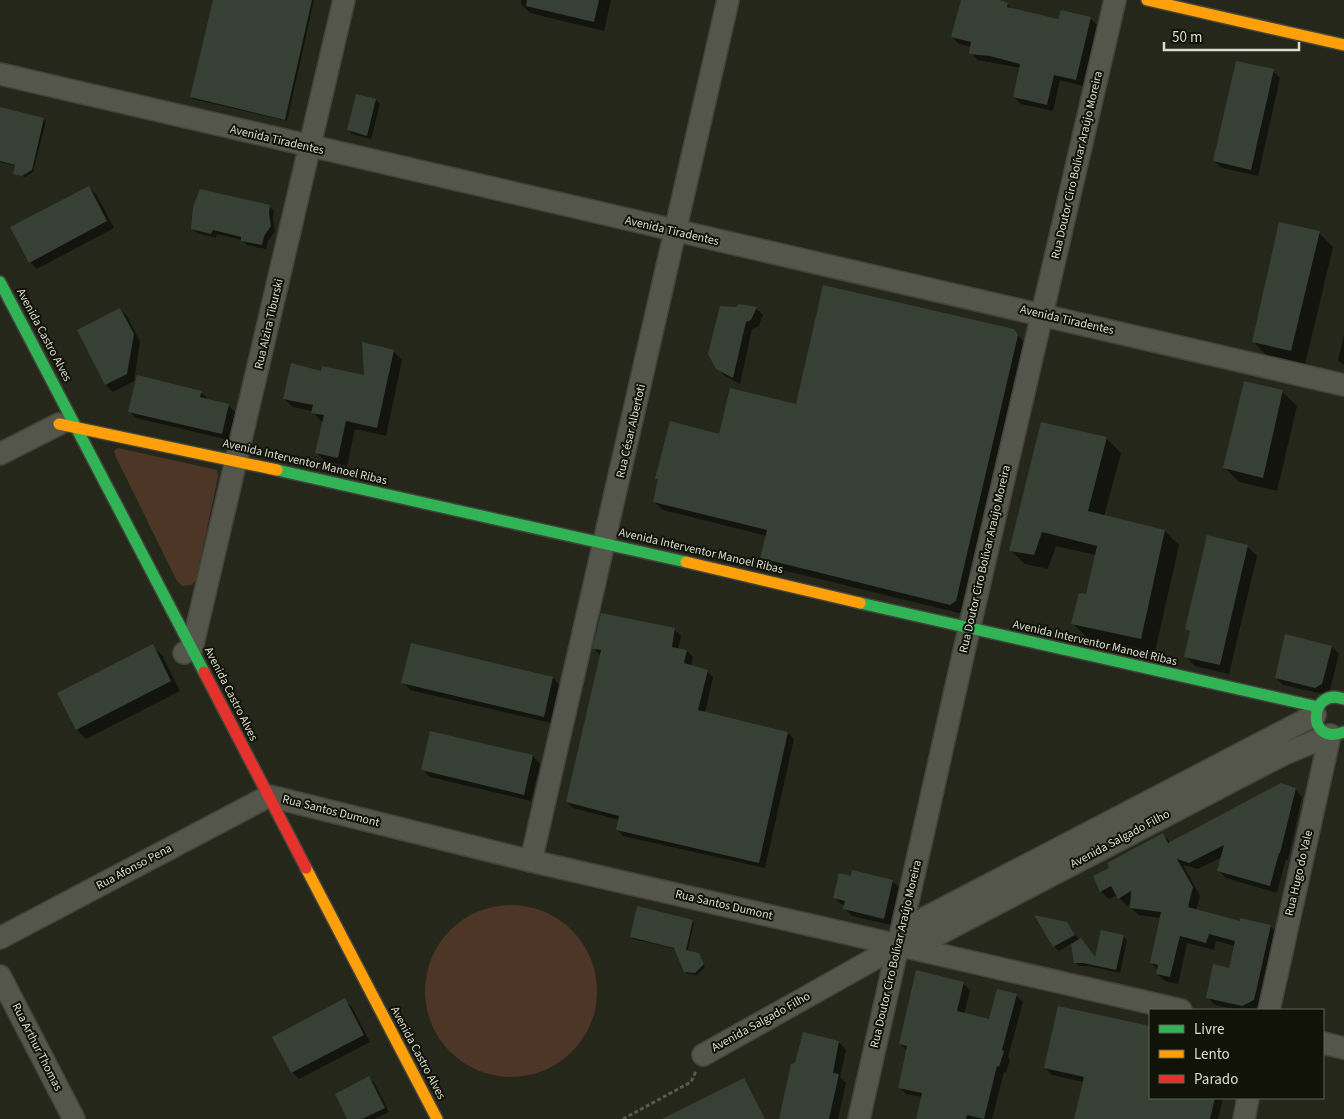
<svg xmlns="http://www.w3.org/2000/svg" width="1344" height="1119" font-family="'Source Sans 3',sans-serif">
	<rect width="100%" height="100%" fill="#24271a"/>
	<!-- green -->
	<g fill="#4e3626">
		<path d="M 118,448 L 217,470 L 218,477 L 196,580 L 191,585 L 182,586 L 177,581 L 116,457 L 114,451 Z"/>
		<circle cx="511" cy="991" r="86"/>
	</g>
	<!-- shadow -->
	<g fill="#0007">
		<path d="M 214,0 L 314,0 L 287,121 L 193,99 L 191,97 Z"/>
		<path d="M 521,0 L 611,0 L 604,31 L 530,13 L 521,4 Z"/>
		<path d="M 962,0 L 997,0 L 1007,4 L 1012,9 L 1059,21 L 1090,18 L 1097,25 L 1083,86 L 1060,80 L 1053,111 L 1021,104 L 1014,97 L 1021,68 L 978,60 L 971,53 L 972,47 L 959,44 L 952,37 Z"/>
		<path d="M 1273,71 L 1280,78 L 1258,176 L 1222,168 L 1214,161 Z"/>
		<path d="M 376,100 L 380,104 L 371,139 L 352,134 L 348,130 Z"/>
		<path d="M 0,108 L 44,119 L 46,121 L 33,172 L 25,177 L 14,173 L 16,166 L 0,162 Z"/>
		<path d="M 88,187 L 96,194 L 114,228 L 37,269 L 30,262 Z"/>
		<path d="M 269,206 L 274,211 L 273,218 L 275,231 L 268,241 L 266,249 L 247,245 L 242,240 L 217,234 L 216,238 L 197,233 L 192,228 Z"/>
		<path d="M 1319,233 L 1333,247 L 1305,365 L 1267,356 L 1253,341 Z"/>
		<path d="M 756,308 L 763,315 L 758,327 L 752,329 L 740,384 L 725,376 L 717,368 L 710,354 Z"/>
		<path d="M 120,309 L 127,316 L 140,342 L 134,381 L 113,392 L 106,385 L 79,330 Z"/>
		<path d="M 1013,330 L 1026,344 L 965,610 L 959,613 L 770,567 L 762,558 L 767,536 L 663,510 L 654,502 L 659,481 L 657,478 L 720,435 L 797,405 Z"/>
		<path d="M 1344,334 L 1344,365 L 1338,361 Z"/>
		<path d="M 393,351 L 402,360 L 386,436 L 355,429 L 347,466 L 325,461 L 316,452 L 324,422 L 321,421 L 312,411 L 293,407 L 284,399 L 322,373 L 366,377 Z"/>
		<path d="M 201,392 L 208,399 L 228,405 L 235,412 L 229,440 L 136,418 L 129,411 Z"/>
		<path d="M 1282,392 L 1297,406 L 1277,491 L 1239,482 L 1225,468 Z"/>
		<path d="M 1106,438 L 1121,453 L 1104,516 L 1165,531 L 1179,545 L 1155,652 L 1087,637 L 1072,623 L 1087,595 L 1096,555 L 1056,546 L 1048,569 L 1025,564 L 1010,550 Z"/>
		<path d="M 1247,546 L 1257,556 L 1229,674 L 1195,666 L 1186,656 L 1191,633 L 1187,629 Z"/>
		<path d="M 675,630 L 681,636 L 678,649 L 687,651 L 693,657 L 691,666 L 707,671 L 713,677 L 705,713 L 788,733 L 794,739 L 765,868 L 623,836 L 617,829 L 619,820 L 573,808 L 567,802 L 600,655 L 594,649 Z"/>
		<path d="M 412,645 L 553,678 L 560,685 L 551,723 L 410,690 L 403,682 Z"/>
		<path d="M 152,646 L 162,655 L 180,691 L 86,739 L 77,730 Z"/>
		<path d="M 1332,647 L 1339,654 L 1330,690 L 1323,694 L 1283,685 L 1276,678 Z"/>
		<path d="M 431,733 L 533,756 L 540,764 L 531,801 L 430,777 L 423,770 Z"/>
		<path d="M 1295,789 L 1302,797 L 1288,860 L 1286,859 L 1277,893 L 1226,878 L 1219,870 L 1222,857 L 1198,869 L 1183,865 L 1200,896 L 1196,911 L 1241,923 L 1270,926 L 1277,933 L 1261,1007 L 1255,1010 L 1239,1010 L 1215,1005 L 1207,997 L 1230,970 L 1235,946 L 1216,941 L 1214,950 L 1187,943 L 1178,984 L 1165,981 L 1157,974 L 1158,970 L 1151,963 L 1161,918 L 1139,915 L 1131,908 L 1132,903 L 1127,906 L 1117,895 L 1109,899 L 1101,892 L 1095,877 L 1163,835 L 1171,843 Z"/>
		<path d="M 852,877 L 892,881 L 900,888 L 891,925 L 852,916 L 845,909 L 846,905 L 841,904 L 834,897 Z"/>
		<path d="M 1037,916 L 1067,923 L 1079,940 L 1096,959 L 1123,936 L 1127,940 L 1120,973 L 1088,966 L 1079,966 L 1075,962 L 1072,943 L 1059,951 L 1054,946 Z"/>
		<path d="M 692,921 L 694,923 L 687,952 L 701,957 L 705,967 L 697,975 L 687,974 L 685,972 L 676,949 L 633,939 L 631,937 Z"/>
		<path d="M 963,983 L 970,990 L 964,1014 L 990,1021 L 1016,995 L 1023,1002 L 1008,1057 L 1010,1059 L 1006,1073 L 1004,1072 L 992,1119 L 917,1119 L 922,1097 L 906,1094 L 899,1087 L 907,1050 L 900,1044 Z"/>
		<path d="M 344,1000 L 352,1007 L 370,1042 L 299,1079 L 292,1072 Z"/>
		<path d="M 1059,1007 L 1150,1027 L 1150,1098 L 1223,1098 L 1218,1119 L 1076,1119 L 1084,1082 L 1052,1075 L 1045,1068 Z"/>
		<path d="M 839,1042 L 846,1050 L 840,1077 L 846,1083 L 838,1119 L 780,1119 Z"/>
		<path d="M 369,1078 L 374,1082 L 389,1112 L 375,1119 L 348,1119 Z"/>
	</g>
	<!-- building -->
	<g fill="#374035">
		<path d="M 213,0 L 312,0 L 285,120 L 190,97 Z"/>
		<path d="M 527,0 L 599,0 L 594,22 L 526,6 Z"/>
		<path d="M 961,0 L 1000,0 L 1008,3 L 1007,7 L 1058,19 L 1061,10 L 1091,17 L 1076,80 L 1054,75 L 1047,105 L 1013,97 L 1020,64 L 990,56 L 969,54 L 971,42 L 951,37 Z"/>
		<path d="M 1236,61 L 1274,69 L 1251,170 L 1213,161 Z"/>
		<path d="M 356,94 L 376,99 L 367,136 L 347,130 Z"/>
		<path d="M 0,107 L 44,118 L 32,170 L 22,176 L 13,174 L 15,165 L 0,161 Z"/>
		<path d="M 89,186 L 107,221 L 29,263 L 10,227 Z"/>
		<path d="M 200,189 L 270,205 L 269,213 L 271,226 L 264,236 L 262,245 L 241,241 L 241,237 L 213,230 L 211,234 L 191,229 L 193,207 Z"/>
		<path d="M 1279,222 L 1320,231 L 1291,351 L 1252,342 Z"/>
		<path d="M 823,285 L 1014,329 L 1018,335 L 956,601 L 950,605 L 760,558 L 767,530 L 653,502 L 658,479 L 655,479 L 670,421 L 719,434 L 730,388 L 796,404 Z"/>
		<path d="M 739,304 L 757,307 L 751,320 L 746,322 L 733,378 L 716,369 L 708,354 L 720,306 L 736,307 Z"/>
		<path d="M 120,308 L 134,334 L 127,374 L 105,385 L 77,330 Z"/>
		<path d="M 362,342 L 394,350 L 377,428 L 346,421 L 338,458 L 315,453 L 324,415 L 311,413 L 313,405 L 283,399 L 291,363 L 321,371 L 322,366 L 364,375 Z"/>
		<path d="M 137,375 L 202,391 L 200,397 L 229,404 L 222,434 L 128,412 Z"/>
		<path d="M 1244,381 L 1283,390 L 1263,478 L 1223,468 Z"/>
		<path d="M 1041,422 L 1107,437 L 1088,511 L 1165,530 L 1141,639 L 1071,624 L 1079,593 L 1086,594 L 1097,546 L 1042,532 L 1034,555 L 1009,551 Z"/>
		<path d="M 1207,535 L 1248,545 L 1220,665 L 1184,657 L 1190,631 L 1185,629 Z"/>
		<path d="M 601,613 L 675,628 L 672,647 L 687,650 L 684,663 L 708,670 L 698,710 L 788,732 L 759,863 L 616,830 L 619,816 L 566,802 L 601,650 L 592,649 Z"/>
		<path d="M 1285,634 L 1332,646 L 1322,684 L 1315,688 L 1275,678 Z"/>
		<path d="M 411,643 L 553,677 L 544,717 L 401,683 Z"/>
		<path d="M 153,644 L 171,681 L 76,730 L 57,693 Z"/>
		<path d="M 430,731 L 533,755 L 524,795 L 421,770 Z"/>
		<path d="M 1281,783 L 1296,788 L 1280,853 L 1279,853 L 1270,886 L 1217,871 L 1224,845 L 1189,863 L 1177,859 L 1193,887 L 1188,907 L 1240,921 L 1240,918 L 1271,925 L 1254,1000 L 1242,1006 L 1206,998 L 1213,964 L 1229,968 L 1235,941 L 1209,934 L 1206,943 L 1180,936 L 1170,977 L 1156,974 L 1158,965 L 1150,963 L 1161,912 L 1130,908 L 1131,891 L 1118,899 L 1111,886 L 1100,892 L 1093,876 L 1109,868 L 1107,863 L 1163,833 L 1168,843 Z"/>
		<path d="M 852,870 L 893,880 L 884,919 L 843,909 L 845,901 L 833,898 L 839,873 L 851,876 Z"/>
		<path d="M 637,906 L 693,920 L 686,950 L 699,953 L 704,964 L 695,973 L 684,972 L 674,948 L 630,937 Z"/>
		<path d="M 1034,915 L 1067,922 L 1075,935 L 1053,947 Z"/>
		<path d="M 1101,930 L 1124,935 L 1116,970 L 1083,963 L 1074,963 L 1071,944 L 1081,938 L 1095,957 Z"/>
		<path d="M 916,970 L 964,982 L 957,1011 L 989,1019 L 997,989 L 1017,994 L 1002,1050 L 1004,1051 L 999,1067 L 997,1066 L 984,1119 L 967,1115 L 966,1119 L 916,1119 L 922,1093 L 898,1088 L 907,1046 L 899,1044 Z"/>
		<path d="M 345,998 L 364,1035 L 291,1073 L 272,1037 Z"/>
		<path d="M 1058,1006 L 1150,1026 L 1150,1098 L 1215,1098 L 1210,1119 L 1074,1119 L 1084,1077 L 1044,1068 Z"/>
		<path d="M 803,1032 L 839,1041 L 833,1073 L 839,1074 L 829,1119 L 779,1119 L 791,1064 L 795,1063 Z"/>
		<path d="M 369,1076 L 385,1108 L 362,1119 L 347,1119 L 335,1094 Z"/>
		<path d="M 744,1078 L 765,1119 L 662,1119 Z"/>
	</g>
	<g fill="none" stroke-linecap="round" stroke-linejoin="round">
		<!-- street casing -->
		<g stroke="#42443a" stroke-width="24">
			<g id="street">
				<path d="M 0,74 C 447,180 896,280 1344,385"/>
				<path d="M 0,454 L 59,424"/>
				<path d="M 184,653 L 192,648 L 344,0"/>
				<path d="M 531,861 L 728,0"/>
				<path d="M 902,930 L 1315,715"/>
				<path d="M 0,938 L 269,796 L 531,861 L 1181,1010"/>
				<path d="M 912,948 L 1284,754 L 1330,735"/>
				<path d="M 0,976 L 74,1119"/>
				<path d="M 1269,1010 L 1330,735"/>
				<path d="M 1323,1043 L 1344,1048"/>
				<path d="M 703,1055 L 899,945"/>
				<path d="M 859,1119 L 969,629 L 1115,0"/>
				<path d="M 1244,1119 L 1248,1098"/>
			</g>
		</g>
		<!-- fast casing -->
		<g stroke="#42443a" stroke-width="14">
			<g id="fast">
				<path d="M 0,282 L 204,672"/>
				<path d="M 277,470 L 686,562"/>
				<path d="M 860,603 L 1318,707"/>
				<path d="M 1344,699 C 1308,686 1306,747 1344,732"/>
			</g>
		</g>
		<!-- slow casing -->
		<g stroke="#42443a" stroke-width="14">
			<g id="slow">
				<path d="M 1147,0 L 1344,45"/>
				<path d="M 59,424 L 277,470"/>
				<path d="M 686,562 L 860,603"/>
				<path d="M 306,868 L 437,1119"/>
			</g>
		</g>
		<!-- jam casing -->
		<g stroke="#42443a" stroke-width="14">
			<path id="jam" d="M 204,672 L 306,868"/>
		</g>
		<!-- path -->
		<path stroke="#585a50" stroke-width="3" stroke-dasharray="4 2.5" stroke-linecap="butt" d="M 623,1119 L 691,1082 L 696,1071"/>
		<!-- street -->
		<use href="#street" stroke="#54564c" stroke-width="21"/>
		<!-- fast -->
		<use href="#fast" stroke="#30b455" stroke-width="11"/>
		<!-- slow -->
		<use href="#slow" stroke="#ff9f0a" stroke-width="11"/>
		<!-- jam -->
		<use href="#jam" stroke="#e5322d" stroke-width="11"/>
	</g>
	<g text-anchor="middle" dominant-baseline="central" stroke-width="4" stroke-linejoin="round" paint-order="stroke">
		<!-- street labels -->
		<g font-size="12" fill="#daded0" stroke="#111309">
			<text transform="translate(277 140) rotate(13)">Avenida Tiradentes</text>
			<text transform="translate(1077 165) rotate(-77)">Rua Doutor Ciro Bolívar Araújo Moreira</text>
			<text transform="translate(672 231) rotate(13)">Avenida Tiradentes</text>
			<text transform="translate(1067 320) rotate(13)">Avenida Tiradentes</text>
			<text transform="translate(269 324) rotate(-77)">Rua Alzira Tiburski</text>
			<text transform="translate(44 335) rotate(62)">Avenida Castro Alves</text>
			<text transform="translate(631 431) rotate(-77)">Rua César Albertoti</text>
			<text transform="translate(305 462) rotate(13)">Avenida Interventor Manoel Ribas</text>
			<text transform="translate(701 551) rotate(13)">Avenida Interventor Manoel Ribas</text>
			<text transform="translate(985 559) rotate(-77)">Rua Doutor Ciro Bolívar Araújo Moreira</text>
			<text transform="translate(1095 643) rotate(13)">Avenida Interventor Manoel Ribas</text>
			<text transform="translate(231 694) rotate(63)">Avenida Castro Alves</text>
			<text transform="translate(331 811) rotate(14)">Rua Santos Dumont</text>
			<text transform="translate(1120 839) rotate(-28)">Avenida Salgado Filho</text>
			<text transform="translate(134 867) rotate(-28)">Rua Afonso Pena</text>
			<text transform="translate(1299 873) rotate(-77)">Rua Hugo do Vale</text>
			<text transform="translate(724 905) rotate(13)">Rua Santos Dumont</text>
			<text transform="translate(896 954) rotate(-77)">Rua Doutor Ciro Bolívar Araújo Moreira</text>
			<text transform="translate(761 1022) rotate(-29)">Avenida Salgado Filho</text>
			<text transform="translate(37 1047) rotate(63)">Rua Arthur Thomas</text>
			<text transform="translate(418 1053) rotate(62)">Avenida Castro Alves</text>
		</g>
	</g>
	<!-- legend -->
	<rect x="1149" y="1009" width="175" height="90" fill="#111309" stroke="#616459"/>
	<rect x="1159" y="1025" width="25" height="8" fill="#30b455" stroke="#616459"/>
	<text x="1194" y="1034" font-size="15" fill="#daded0">Livre</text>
	<rect x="1159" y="1050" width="25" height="8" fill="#ff9f0a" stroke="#616459"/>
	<text x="1194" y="1059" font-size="15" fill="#daded0">Lento</text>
	<rect x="1159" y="1075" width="25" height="8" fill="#e5322d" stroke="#616459"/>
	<text x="1194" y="1084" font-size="15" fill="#daded0">Parado</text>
	<!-- scale -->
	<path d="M1164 42v8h135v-8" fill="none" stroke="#daded0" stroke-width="2.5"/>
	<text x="1172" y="42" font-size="15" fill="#daded0" stroke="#111309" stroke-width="4" paint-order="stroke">50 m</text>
</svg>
